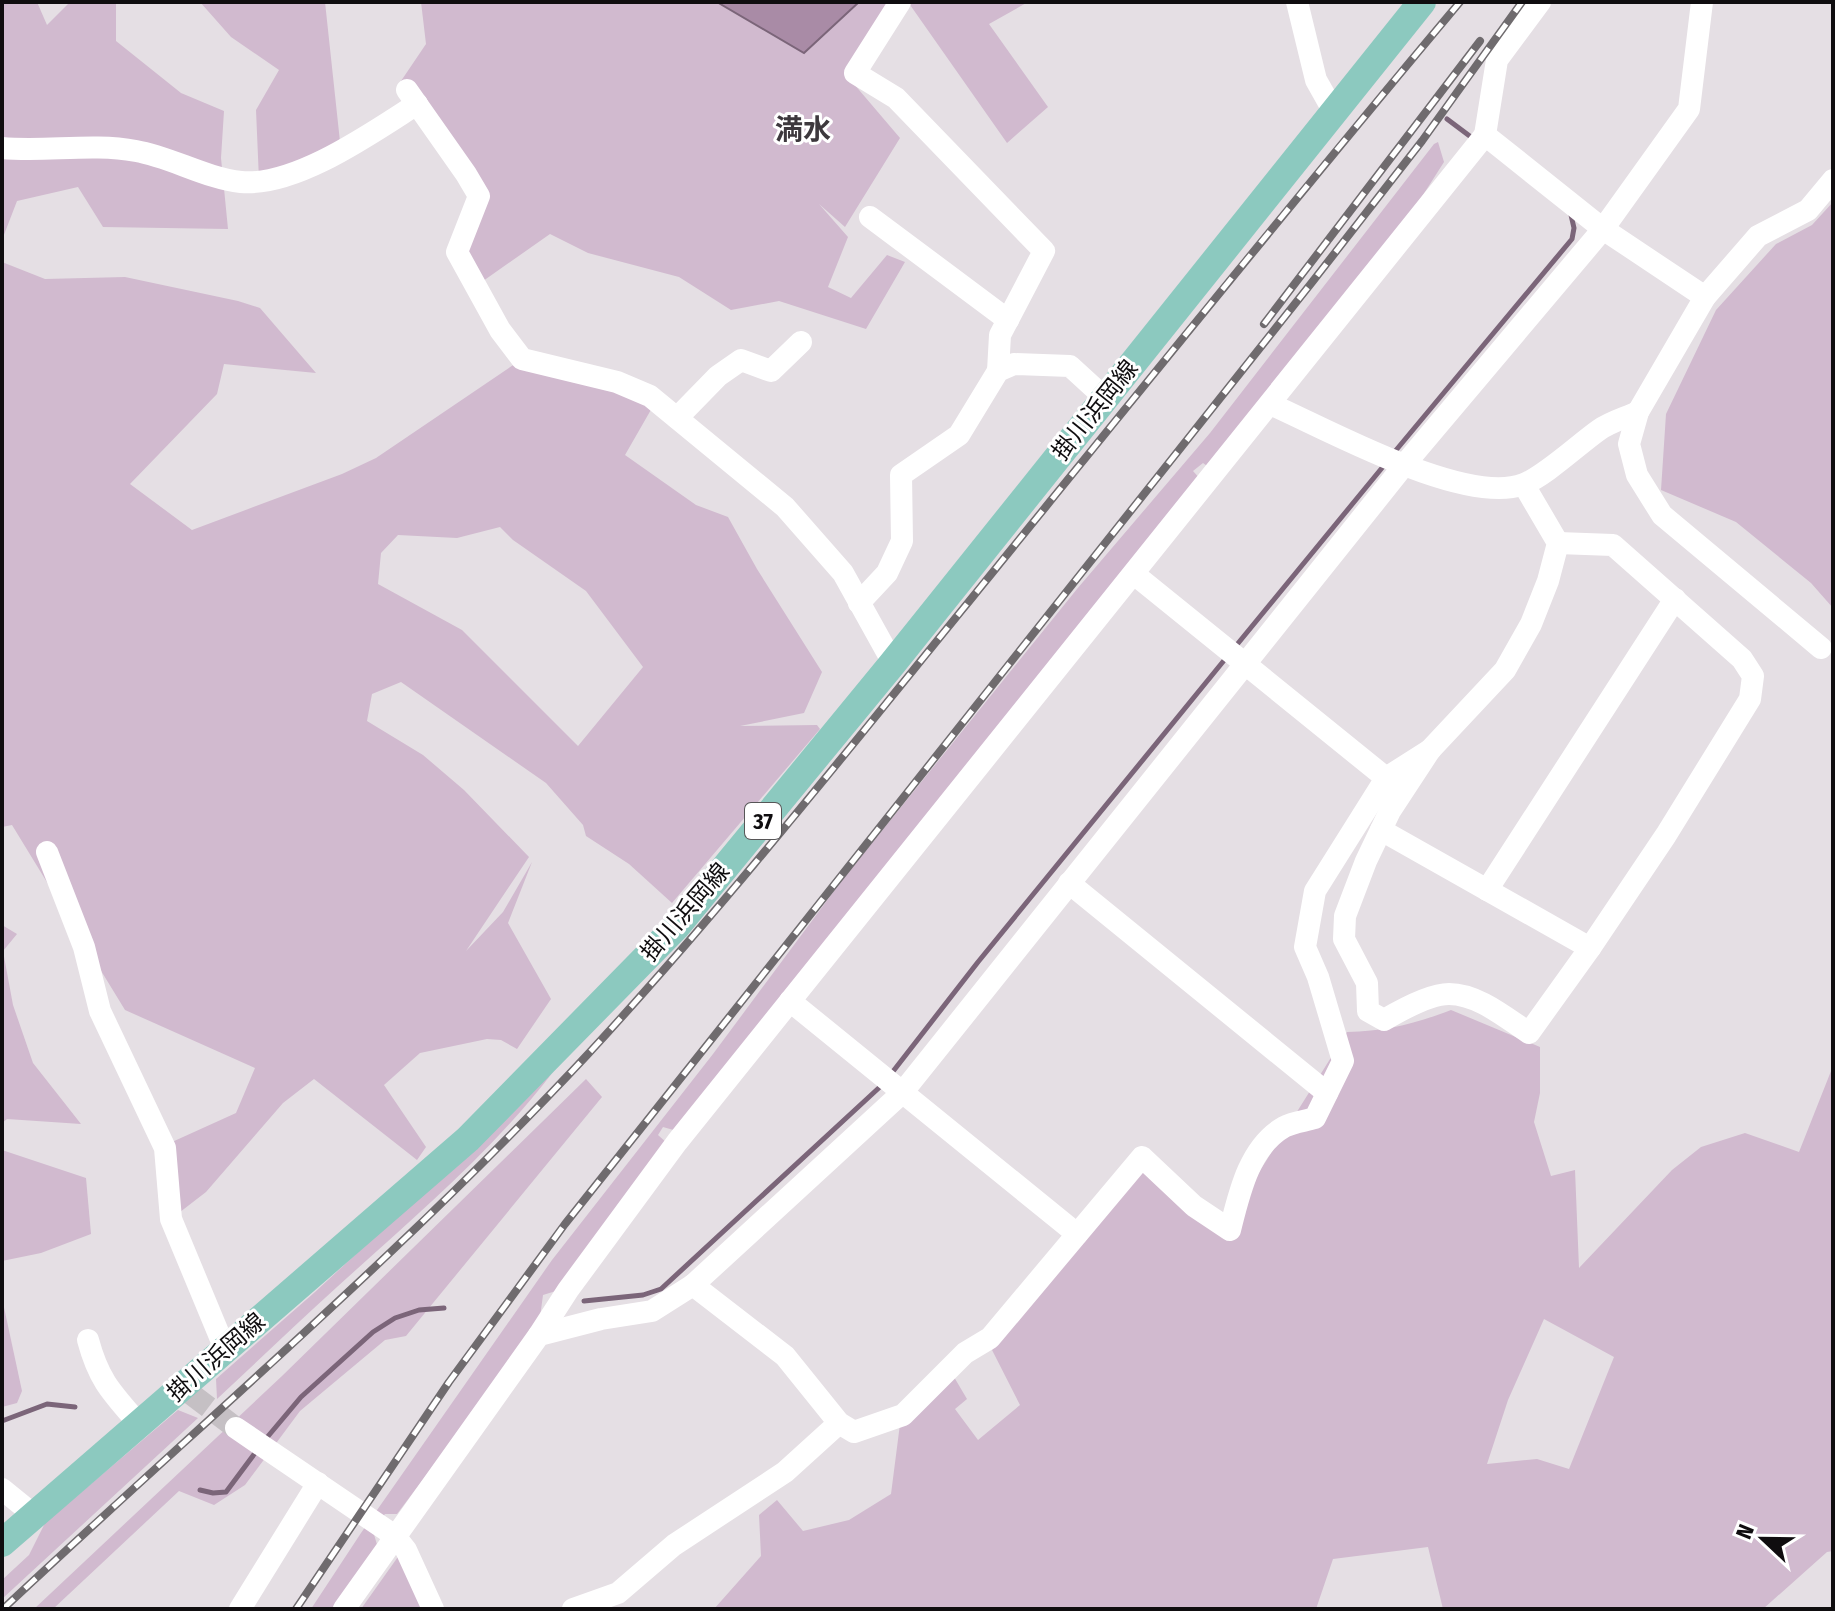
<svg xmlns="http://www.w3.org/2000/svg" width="1835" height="1611" font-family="'Fira Sans Condensed','Noto Sans JP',sans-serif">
	<rect width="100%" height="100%" fill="#e5dfe4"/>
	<!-- green -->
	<g fill="#d1bacf" fill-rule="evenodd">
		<path d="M 2,2 L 37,2 L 47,25 L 70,2 L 116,2 L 116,41 L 181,93 L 224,111 L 221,158 L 228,229 L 103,227 L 78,187 L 17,201 L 2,240 Z"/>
		<path d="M 200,2 L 325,2 L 341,151 L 259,180 L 256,110 L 279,70 L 231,37 Z"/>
		<path d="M 421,2 L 894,2 L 848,77 L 900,138 L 845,227 L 819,204 L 848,237 L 828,287 L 851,298 L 887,255 L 905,262 L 866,329 L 779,301 L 731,310 L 679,277 L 588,253 L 550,234 L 476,286 L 457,252 L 478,196 L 401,81 L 426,44 Z"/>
		<path d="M 908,2 L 1028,2 L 989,24 L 1048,107 L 1007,143 Z"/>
		<path d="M 1438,142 L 1444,162 L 1409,217 L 1210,468 L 1203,463 L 1193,471 L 1201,480 L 677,1131 L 663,1127 L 658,1135 L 667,1143 L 559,1290 L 543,1295 L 539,1325 L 397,1514 L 385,1514 L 373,1531 L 378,1548 L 332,1609 L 311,1609 L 361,1533 L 552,1260 L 713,1054 L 843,879 L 1077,589 L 1210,433 L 1434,144 Z"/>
		<path d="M 1833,202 L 1833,608 L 1811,583 L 1736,522 L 1661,490 L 1666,414 L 1716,310 L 1776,244 L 1812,225 Z"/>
		<path d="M 2,262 L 45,279 L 125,277 L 238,301 L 260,308 L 316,373 L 224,364 L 217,394 L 130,484 L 192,530 L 342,474 L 376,458 L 522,359 L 656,401 L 625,455 L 696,505 L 728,517 L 757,569 L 822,672 L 804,713 L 740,726 L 817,725 L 820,729 L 672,903 L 629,864 L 586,836 L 583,825 L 546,783 L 401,682 L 372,694 L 367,721 L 423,755 L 464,790 L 529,857 L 466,951 L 503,912 L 532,862 L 508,923 L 551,999 L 517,1049 L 501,1040 L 487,1039 L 420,1053 L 384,1085 L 426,1147 L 417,1160 L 314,1079 L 283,1103 L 206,1192 L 171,1219 L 172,1142 L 236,1113 L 255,1068 L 125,1010 L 12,825 L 2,827 ZM 500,527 L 513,540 L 586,591 L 643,667 L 578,746 L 462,630 L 378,584 L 381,553 L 398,535 L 457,538 Z"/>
		<path d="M 2,925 L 17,934 L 3,951 L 13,1005 L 33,1063 L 81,1124 L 7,1119 L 2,1123 Z"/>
		<path d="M 1451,1010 L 1540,1047 L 1540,1093 L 1534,1122 L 1551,1176 L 1575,1170 L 1579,1268 L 1672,1170 L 1701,1147 L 1745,1133 L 1799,1152 L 1833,1066 L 1833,1551 L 1827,1552 L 1763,1609 L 1443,1609 L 1428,1547 L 1333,1559 L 1316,1609 L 714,1609 L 761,1556 L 759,1515 L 777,1500 L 803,1531 L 849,1520 L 891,1494 L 900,1424 L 954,1377 L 967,1399 L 955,1409 L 978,1440 L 1020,1405 L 992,1350 L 1143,1170 L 1230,1236 L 1256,1177 L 1347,1032 C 1387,1031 1414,1024 1451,1010 ZM 1544,1319 L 1614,1357 L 1569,1469 L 1537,1459 L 1487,1464 L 1508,1400 Z"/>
		<path d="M 553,1072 C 491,1153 412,1219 337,1287 C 297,1323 257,1362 217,1399 L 216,1379 L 315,1292 Z"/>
		<path d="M 586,1079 L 602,1097 L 406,1336 L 385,1340 L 300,1411 L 245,1485 L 214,1505 L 179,1491 L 53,1609 L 34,1609 L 282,1376 Z"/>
		<path d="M 2,1150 L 86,1178 L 91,1234 L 41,1253 L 2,1261 Z"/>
		<path d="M 2,1298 L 22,1391 L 17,1403 L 2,1407 Z"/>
		<path d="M 178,1410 L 198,1418 L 2,1599 L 2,1580 L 29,1555 L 45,1523 Z"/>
		<path d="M 400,1554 L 427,1609 L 361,1609 Z"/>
	</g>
	<!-- water -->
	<path fill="#a98ba6" stroke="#7b6579" stroke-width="2" d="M 717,2 L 859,2 L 804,53 Z"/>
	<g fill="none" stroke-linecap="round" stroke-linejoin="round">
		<!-- stream -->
		<g stroke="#7b6579" stroke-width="5">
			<path d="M 1447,119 L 1475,140"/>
			<path d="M 1392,455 L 1572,239 L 1574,228 L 1571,215"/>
			<path d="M 1235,647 L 1386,463"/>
			<path d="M 891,1074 L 978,962 L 1226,658"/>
			<path d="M 584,1301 L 643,1295 L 661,1289 L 882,1085"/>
			<path d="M 2,1421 L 47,1404 L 75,1407"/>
			<path d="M 264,1441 L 301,1397 L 373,1332 L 395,1318 L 419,1310 L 444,1308"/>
			<path d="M 200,1490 L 213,1493 L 226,1492 L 258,1449"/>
		</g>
		<!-- minor-tunnel -->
		<path stroke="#c5c0c4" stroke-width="22" stroke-dasharray="22 11" stroke-linecap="butt" d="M 191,1394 L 236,1428"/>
		<!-- minor -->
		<g stroke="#fff" stroke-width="22">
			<path d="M 900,2 L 855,73 L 896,98 L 1044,251 L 1000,335 L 998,371"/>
			<path d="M 1297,2 L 1316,80 L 1334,112"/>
			<path d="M 1540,2 L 1497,60 L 1485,135 L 1603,229 L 1689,109 L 1702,2"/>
			<path d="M 407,90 L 466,174 L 479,196 L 457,252 L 500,330 L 522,359 L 617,382 L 650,396 L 785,507 L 843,573 L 893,663"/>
			<path d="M 2,148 C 46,152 92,143 136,151 C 171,157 205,178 241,182 C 296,187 373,132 417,104"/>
			<path d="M 870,217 L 1008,320"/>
			<path d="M 1270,404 C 1327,429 1466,507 1524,484 C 1545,476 1579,444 1599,430 C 1610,422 1625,418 1638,412"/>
			<path d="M 677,418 L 718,376 L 741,360 L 771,371 L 801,342"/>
			<path d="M 1524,485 L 1558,543 L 1548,581 L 1531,624 L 1505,670 L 1430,750 L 1390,811 L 1366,861 L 1345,916 L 1344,939 L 1367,983 L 1368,1011 L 1384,1020 C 1401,1010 1430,994 1449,994 C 1478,994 1506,1018 1529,1033 L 1590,948"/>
			<path d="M 1134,574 L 1386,778"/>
			<path d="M 859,603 L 887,573 L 902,541 L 901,475 L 959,435 L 998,371 L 1014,364 L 1070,366 L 1105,398"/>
			<path d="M 1821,648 L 1662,515 L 1637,475 L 1629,444 L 1638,412 L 1705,297 L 1758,236 L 1808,210 L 1833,180"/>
			<path d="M 1381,830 L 1590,948 L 1666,835 L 1750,699 L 1753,676 L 1742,659 L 1613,545 L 1558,543"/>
			<path d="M 47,852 L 84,947 L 100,1011 L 165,1148 L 171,1219 L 225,1349"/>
			<path d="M 1069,883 L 1327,1093"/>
			<path d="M 1487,890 L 1675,599"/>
			<path d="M 790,1001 L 1077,1234"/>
			<path d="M 693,1285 L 785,1356 L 839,1423 L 854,1432 L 903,1415 L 965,1353 L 990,1338 L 1142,1157 L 1194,1206 L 1230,1230 C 1239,1194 1249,1147 1284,1127 C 1293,1122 1305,1121 1315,1118 L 1343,1061 L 1318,977 L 1305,947 L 1315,891 L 1386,778 L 1430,750"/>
			<path d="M 539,1335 L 568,1290 L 677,1142 L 1485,135"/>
			<path d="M 88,1340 C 99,1381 112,1393 139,1424"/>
			<path d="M 236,1428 L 395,1536 L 406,1550 L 433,1609"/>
			<path d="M 2,1489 L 34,1515"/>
			<path d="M 240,1609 L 318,1483"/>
			<path d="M 344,1609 L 539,1335 L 601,1319 L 652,1311 L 693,1285 L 902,1093 L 1405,464 L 1603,229 L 1705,297"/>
			<path d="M 573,1609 L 618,1593 L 674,1545 L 785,1472 L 839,1423"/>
		</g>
		<!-- major -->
		<path stroke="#8cc9bf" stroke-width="28" d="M 2,1543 L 468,1139 L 676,927 L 893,663 L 1422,2"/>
		<!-- rail casing -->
		<g stroke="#6f6b6e" stroke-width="8">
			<g id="rail">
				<path d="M 1264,324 L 1480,41"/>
				<path d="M 3,1609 C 199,1425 406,1250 589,1053 C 720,911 840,760 962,610 C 1127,407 1291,203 1460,2"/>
				<path d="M 296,1609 L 449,1382 L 565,1224 L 1313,281 L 1422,141 L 1522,2"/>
			</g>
		</g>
		<!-- rail -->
		<use href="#rail" stroke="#fff" stroke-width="5" stroke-dasharray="15" stroke-linecap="butt"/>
	</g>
	<g text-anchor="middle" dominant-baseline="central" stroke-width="6" stroke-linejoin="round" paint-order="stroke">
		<!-- shield labels -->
		<rect fill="#fff" stroke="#575657" stroke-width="2" x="745" y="803" width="36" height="36" rx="6"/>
		<g font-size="22" font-weight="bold" fill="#0f0d0f">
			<text x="763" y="821">37</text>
		</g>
		<!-- street labels -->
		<g font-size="24" fill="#0f0d0f" stroke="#fff">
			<text transform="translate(1095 410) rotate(-51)">掛川浜岡線</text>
			<text transform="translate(685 912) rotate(-49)">掛川浜岡線</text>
			<text transform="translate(216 1357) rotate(-41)">掛川浜岡線</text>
		</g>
		<!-- quarter labels -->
		<g font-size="28" font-weight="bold" fill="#3d383d" stroke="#fff">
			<text x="803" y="129">満水</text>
		</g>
	</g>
	<!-- border -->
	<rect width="1835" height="1611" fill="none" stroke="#0f0d0f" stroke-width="8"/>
	<!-- north arrow -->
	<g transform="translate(1763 1539) rotate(292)" stroke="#ffffff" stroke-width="6" paint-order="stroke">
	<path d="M0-6L14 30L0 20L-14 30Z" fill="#0f0d0f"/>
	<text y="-12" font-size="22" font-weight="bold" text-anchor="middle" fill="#0f0d0f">N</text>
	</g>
</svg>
